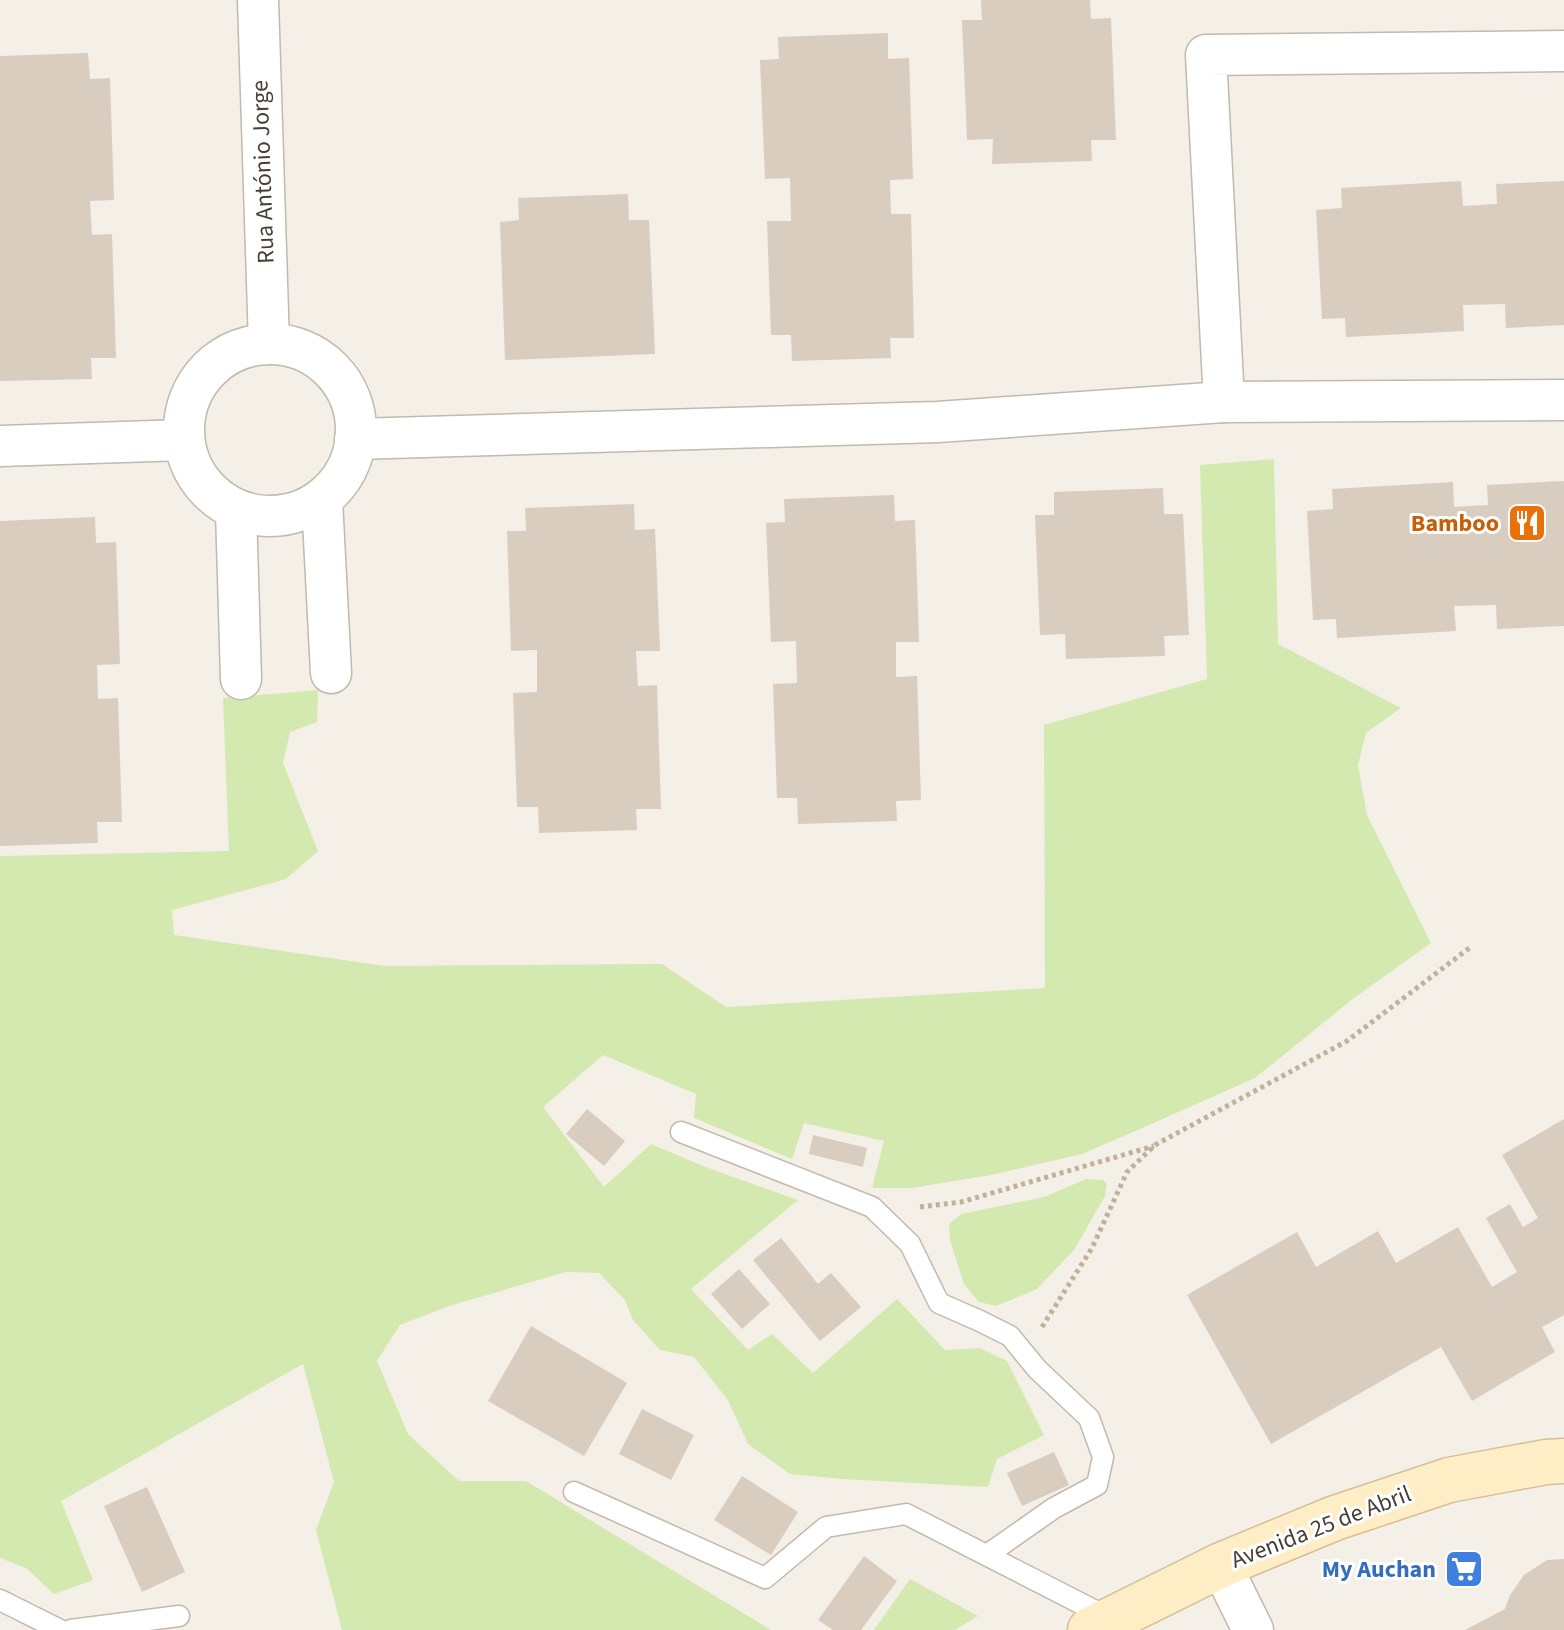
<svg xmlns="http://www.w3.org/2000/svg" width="1564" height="1630" font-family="'Source Sans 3',sans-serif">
	<rect width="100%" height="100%" fill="#f4efe7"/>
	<!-- green -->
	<g fill="#d4e9af">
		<path d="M 1274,459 L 1278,644 L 1401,708 L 1366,733 L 1358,765 L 1367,815 L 1431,943 L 1354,998 L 1255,1078 L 1140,1129 L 1082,1154 L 991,1175 L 912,1188 L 872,1188 L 884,1141 L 804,1123 L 792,1159 L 694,1118 L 696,1094 L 603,1055 L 543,1107 L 604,1187 L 651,1144 L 708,1168 L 798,1200 L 691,1289 L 748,1350 L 772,1334 L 813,1373 L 897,1299 L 945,1350 L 980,1348 L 1007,1361 L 1044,1435 L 997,1459 L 988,1487 L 843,1479 L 790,1474 L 748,1444 L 728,1400 L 694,1357 L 660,1350 L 633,1320 L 625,1300 L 599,1273 L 566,1272 L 449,1306 L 400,1325 L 377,1361 L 408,1434 L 459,1481 L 526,1481 L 771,1630 L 342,1630 L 316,1530 L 334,1482 L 303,1364 L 61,1501 L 93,1580 L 54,1594 L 26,1568 L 0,1558 L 0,856 L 229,851 L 223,698 L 318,690 L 317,722 L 290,732 L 283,763 L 318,851 L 286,879 L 172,910 L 174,935 L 384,966 L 662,964 L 726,1007 L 1045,988 L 1044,725 L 1207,679 L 1200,465 Z"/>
		<path d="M 1086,1179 L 1103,1180 L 1107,1184 L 1105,1196 L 1074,1250 L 1037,1289 L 996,1306 L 979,1302 L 964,1284 L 950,1240 L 949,1224 L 961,1214 L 1044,1197 Z"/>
		<path d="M 910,1579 L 978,1616 L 955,1630 L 874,1630 Z"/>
	</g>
	<!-- building -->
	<g fill="#d9cdbf">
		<path d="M 981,0 L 1090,0 L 1091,19 L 1111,18 L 1116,140 L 1091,140 L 1092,161 L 992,164 L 993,139 L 967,140 L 962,20 L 982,20 Z"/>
		<path d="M 888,33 L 888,59 L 909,58 L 913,179 L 890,180 L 891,214 L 911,214 L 914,338 L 890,338 L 891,358 L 792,361 L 791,335 L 771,335 L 767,221 L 791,221 L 790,178 L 765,179 L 760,60 L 779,59 L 778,37 Z"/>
		<path d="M 88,53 L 90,79 L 110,78 L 114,200 L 90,201 L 92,235 L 112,234 L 116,358 L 91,358 L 92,379 L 0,381 L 0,56 Z"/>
		<path d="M 1461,181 L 1463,206 L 1497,204 L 1496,184 L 1564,181 L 1564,325 L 1506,328 L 1505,304 L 1463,305 L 1464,331 L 1346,337 L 1345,318 L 1322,319 L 1316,210 L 1342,208 L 1341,188 Z"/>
		<path d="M 628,194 L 629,220 L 649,220 L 655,354 L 505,360 L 500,222 L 519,220 L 518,198 Z"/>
		<path d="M 1564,481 L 1564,626 L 1497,629 L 1496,605 L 1454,606 L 1456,631 L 1337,638 L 1336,619 L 1313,620 L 1307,511 L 1333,509 L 1332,489 L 1453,482 L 1454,507 L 1488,505 L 1487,485 Z"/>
		<path d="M 1163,488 L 1164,514 L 1183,514 L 1189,635 L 1164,636 L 1165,656 L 1066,659 L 1065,634 L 1040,635 L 1035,515 L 1054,515 L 1054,492 Z"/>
		<path d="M 894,495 L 895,521 L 915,520 L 919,642 L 896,642 L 896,677 L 917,676 L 921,800 L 896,801 L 897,821 L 798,824 L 797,798 L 777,798 L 773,684 L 797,683 L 796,641 L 771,642 L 766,523 L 785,522 L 784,499 Z"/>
		<path d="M 634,504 L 635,530 L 655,529 L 660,651 L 636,651 L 638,686 L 657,685 L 661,809 L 636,809 L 637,830 L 539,833 L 538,807 L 517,807 L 513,693 L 537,692 L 537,650 L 511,651 L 507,531 L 526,531 L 525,508 Z"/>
		<path d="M 95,517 L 96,543 L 116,542 L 120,664 L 97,665 L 98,699 L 118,698 L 122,822 L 97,822 L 98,843 L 0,846 L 0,521 Z"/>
		<path d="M 587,1109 L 625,1141 L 604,1166 L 566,1134 Z"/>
		<path d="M 1564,1119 L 1564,1315 L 1542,1327 L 1555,1352 L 1472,1401 L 1441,1347 L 1271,1444 L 1187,1295 L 1297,1232 L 1316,1267 L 1378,1231 L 1396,1263 L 1458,1227 L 1492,1287 L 1517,1272 L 1486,1218 L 1510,1204 L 1523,1227 L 1538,1218 L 1502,1155 Z"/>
		<path d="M 813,1135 L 867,1148 L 863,1167 L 809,1154 Z"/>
		<path d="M 781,1238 L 818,1284 L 831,1273 L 861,1307 L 820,1341 L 753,1260 Z"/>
		<path d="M 739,1269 L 770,1304 L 742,1329 L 711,1294 Z"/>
		<path d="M 531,1326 L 627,1383 L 584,1456 L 488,1401 Z"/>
		<path d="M 642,1409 L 694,1435 L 671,1480 L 619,1454 Z"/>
		<path d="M 1054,1452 L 1069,1485 L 1022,1506 L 1007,1473 Z"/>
		<path d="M 742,1476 L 798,1512 L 771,1555 L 714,1520 Z"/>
		<path d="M 147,1487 L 185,1572 L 142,1592 L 104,1506 Z"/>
		<path d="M 864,1556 L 897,1581 L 861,1630 L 833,1630 L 818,1620 Z"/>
		<path d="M 1564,1559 L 1564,1630 L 1465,1630 L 1505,1609 L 1510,1595 L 1524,1575 L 1547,1560 Z"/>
	</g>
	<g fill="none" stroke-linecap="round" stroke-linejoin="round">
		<!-- lane casing -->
		<g stroke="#c3b9ac" stroke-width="23">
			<g id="lane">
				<path d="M 681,1132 L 872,1207 L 910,1244 L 939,1303 L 980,1321 L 1010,1336 L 1037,1369 L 1089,1418 L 1103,1457 L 1097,1485 L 1054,1508 L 987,1555"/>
				<path d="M 574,1492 L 765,1578 L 826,1527 L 906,1514 L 1111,1619"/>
				<path d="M 0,1600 L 60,1630"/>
				<path d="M 71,1630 L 179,1616"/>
			</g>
		</g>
		<!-- street casing -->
		<g stroke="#c3b9ac" stroke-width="43">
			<g id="street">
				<path d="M 258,0 L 269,344"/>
				<circle cx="270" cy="430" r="86"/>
				<path d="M 1224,402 L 1206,55 L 1564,51"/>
				<path d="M 355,439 L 938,422 L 1224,402 L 1564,400"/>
				<path d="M 0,446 L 184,440"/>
				<path d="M 322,500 L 331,673"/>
				<path d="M 236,510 L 241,679"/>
				<path d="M 1221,1565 L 1253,1630"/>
			</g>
		</g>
		<!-- secondary casing -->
		<g stroke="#d5bf96" stroke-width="47">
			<path id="secondary" d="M 1090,1630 L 1221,1565 L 1335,1518 L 1449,1480 L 1546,1462 L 1564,1461"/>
		</g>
		<!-- path -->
		<g stroke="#c2b19a" stroke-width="5" stroke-dasharray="4 4" stroke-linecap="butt">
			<path d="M 920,1207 L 961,1202 L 1154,1146"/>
			<path d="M 1042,1327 L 1092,1248 L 1127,1172 L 1155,1145 L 1347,1041 L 1472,946"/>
		</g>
		<!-- lane -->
		<use href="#lane" stroke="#fff" stroke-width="20"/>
		<!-- street -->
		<use href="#street" stroke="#fff" stroke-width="40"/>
		<!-- secondary -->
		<use href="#secondary" stroke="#ffedc6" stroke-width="44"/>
	</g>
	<!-- icons -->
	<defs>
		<g id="restaurant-square" transform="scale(2)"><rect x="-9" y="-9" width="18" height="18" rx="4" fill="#e8710a" stroke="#fff"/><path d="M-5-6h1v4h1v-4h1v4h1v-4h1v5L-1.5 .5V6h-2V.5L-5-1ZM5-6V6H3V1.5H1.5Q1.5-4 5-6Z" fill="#fff"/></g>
		<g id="supermarket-square" transform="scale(2)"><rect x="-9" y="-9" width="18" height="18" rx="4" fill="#3f7fe0" stroke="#fff"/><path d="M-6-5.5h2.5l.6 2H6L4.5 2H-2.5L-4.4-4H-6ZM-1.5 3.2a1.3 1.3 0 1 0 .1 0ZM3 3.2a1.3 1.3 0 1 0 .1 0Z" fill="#fff"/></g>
	</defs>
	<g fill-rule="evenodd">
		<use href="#restaurant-square" x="1527" y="523"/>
		<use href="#supermarket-square" x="1464" y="1569"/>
	</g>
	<g text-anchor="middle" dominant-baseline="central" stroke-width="6" stroke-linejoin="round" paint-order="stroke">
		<!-- street labels -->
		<g font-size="24" fill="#473f36" stroke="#fff">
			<text transform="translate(263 172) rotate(-92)">Rua António Jorge</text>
			<text transform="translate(1321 1527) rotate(-21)">Avenida 25 de Abril</text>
		</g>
		<!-- food labels -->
		<g font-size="24" font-weight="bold" fill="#c56008" stroke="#fff" text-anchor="end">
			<text x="1499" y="523">Bamboo</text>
		</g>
		<!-- shop labels -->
		<g font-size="24" font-weight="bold" fill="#366cbe" stroke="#fff" text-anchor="end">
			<text x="1436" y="1569">My Auchan</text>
		</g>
	</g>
</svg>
